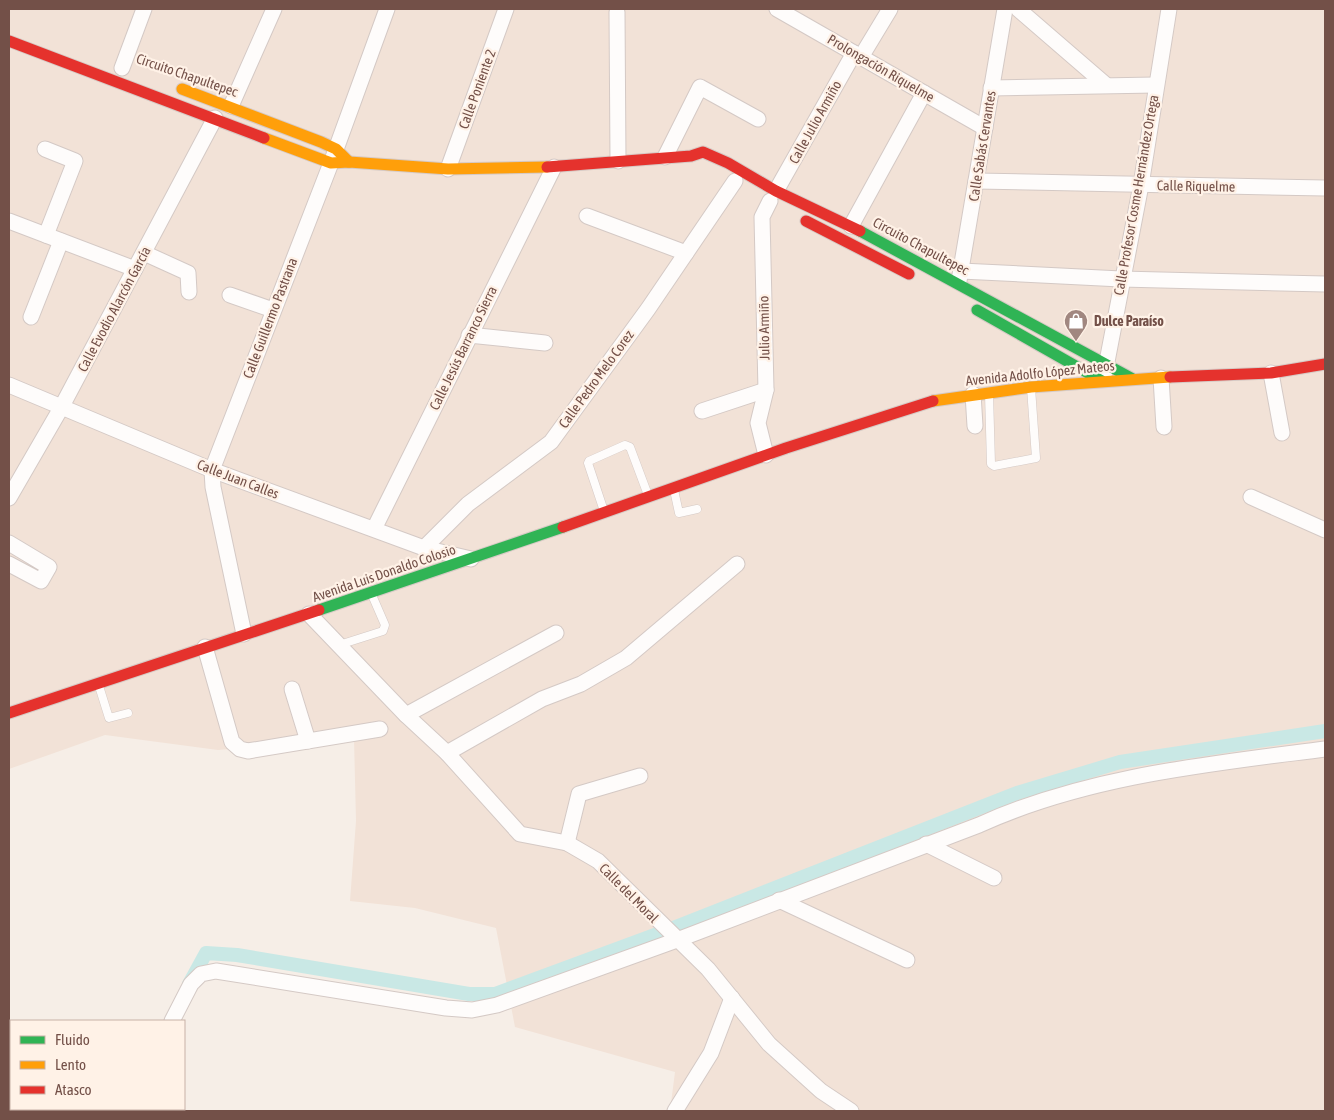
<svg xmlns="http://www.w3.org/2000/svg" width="1334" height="1120" font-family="'Asap Condensed',sans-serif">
	<rect width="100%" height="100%" fill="#f6eee7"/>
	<!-- residential -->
	<path fill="#f2e2d7" d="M 9,9 L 1325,9 L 1325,1111 L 670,1111 L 675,1072 L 515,1027 L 496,928 L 415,908 L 350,901 L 356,821 L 354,739 L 218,750 L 105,735 L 9,769 Z"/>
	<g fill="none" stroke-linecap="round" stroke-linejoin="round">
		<!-- canal -->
		<path stroke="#c9e8e5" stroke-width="14" d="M 189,984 L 206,953 L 237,955 L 469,994 L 495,994 L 668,930 L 1017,793 L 1120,762 L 1325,731"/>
		<!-- lane casing -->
		<g stroke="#d4c9c5" stroke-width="9">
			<g id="lane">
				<path d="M 989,394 L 991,464 L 994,466 L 1036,458 L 1031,388"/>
				<path d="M 674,490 L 679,513 L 697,509"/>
				<path d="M 604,511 L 588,463 L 589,461 L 625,445 L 630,447 L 648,495"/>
				<path d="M 339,645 L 383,631 L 385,625 L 372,595"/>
				<path d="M 99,686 L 109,718 L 128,713"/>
			</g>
		</g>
		<!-- street casing -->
		<g stroke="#d4c9c5" stroke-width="17">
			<g id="street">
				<path d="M 777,9 L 985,128"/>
				<path d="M 1018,9 L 1106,85"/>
				<path d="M 617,12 L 618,161"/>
				<path d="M 861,57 L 890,9"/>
				<path d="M 122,68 L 144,9"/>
				<path d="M 991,88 L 1155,85"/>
				<path d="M 231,106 L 274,9"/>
				<path d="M 45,149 L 75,161 L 46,235"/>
				<path d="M 665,157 L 700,87 L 758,119"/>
				<path d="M 448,169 L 506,9"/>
				<path d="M 976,181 L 1325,188"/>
				<path d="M 776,191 L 854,53"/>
				<path d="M 587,216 L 686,253"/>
				<path d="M 9,221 L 135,269"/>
				<path d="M 851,226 L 924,93"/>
				<path d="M 144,253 L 188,273 L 189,292"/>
				<path d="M 961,271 L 1121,279 L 1325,284"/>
				<path d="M 959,281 L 1005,9"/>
				<path d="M 230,295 L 273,310"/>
				<path d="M 31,317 L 61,241"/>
				<path d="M 469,335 L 545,343"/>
				<path d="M 1105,372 L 1141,185 L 1169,9"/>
				<path d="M 1271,373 L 1282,433"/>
				<path d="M 1161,378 L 1164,427"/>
				<path d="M 9,385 L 212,470 L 424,548 L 471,559"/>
				<path d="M 973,394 L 975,426"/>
				<path d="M 702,411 L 766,390"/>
				<path d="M 766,455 L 758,423 L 766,390 L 762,217 L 770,201"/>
				<path d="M 1251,497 L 1325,530"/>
				<path d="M 9,498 L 61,408 L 215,118"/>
				<path d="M 374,529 L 554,167"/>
				<path d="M 9,543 L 49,567 L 41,581 L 9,564"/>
				<path d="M 424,548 L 468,504 L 551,442 L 648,309 L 735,181"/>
				<path d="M 309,614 L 406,715 L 447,753 L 520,834 L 567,843 L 598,861 L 708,969 L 769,1044 L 821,1091 L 851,1111"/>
				<path d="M 244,634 L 213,487 L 212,470 L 331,163 L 387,9"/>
				<path d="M 205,647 L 232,742 L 240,749 L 248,751 L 380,729"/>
				<path d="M 292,689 L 308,741"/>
				<path d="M 406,715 L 556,633"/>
				<path d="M 447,753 L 542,699 L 581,684 L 626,658 L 737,564"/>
				<path d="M 567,843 L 579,794 L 640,776"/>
				<path d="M 926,844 L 994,878"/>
				<path d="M 779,900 L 907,960"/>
				<path d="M 172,1021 L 191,984 L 201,974 L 216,971 L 446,1008 L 472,1010 L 497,1005 L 677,940 L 979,825 C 1087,776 1209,764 1325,749"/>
				<path d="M 125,1111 L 127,1109"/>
				<path d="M 675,1111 L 711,1053 L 732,998"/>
			</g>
		</g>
		<!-- fast casing -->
		<g stroke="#d6cac5" stroke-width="13">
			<g id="fast">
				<path d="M 860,231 L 1133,379"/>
				<path d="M 977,310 L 1102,381"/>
				<path d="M 319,610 L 563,527"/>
			</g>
		</g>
		<!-- slow casing -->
		<g stroke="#d6cac5" stroke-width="13">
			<g id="slow">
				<path d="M 182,89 L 321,142 L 336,149 L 349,162"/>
				<path d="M 264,138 L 331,163 L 349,162 L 448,169 L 547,167"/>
				<path d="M 933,401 L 1031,387 L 1170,377"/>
			</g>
		</g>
		<!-- jam casing -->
		<g stroke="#d6cac5" stroke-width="13">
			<g id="jam">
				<path d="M 9,41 L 264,138"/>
				<path d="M 547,167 L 691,156 L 703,152 L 728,163 L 776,191 L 860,231"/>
				<path d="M 806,221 L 909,274"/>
				<path d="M 1170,377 L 1271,373 L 1325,364"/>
				<path d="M 563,527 L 786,448 L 933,401"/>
				<path d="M 9,713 L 319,610"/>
			</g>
		</g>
		<!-- lane -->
		<use href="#lane" stroke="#fefcfb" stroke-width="8"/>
		<!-- street -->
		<use href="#street" stroke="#fefcfb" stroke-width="15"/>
		<!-- fast -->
		<use href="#fast" stroke="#30b455" stroke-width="11"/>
		<!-- slow -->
		<use href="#slow" stroke="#ff9f0a" stroke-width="11"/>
		<!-- jam -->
		<use href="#jam" stroke="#e5322d" stroke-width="11"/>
	</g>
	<!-- icons -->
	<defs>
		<g id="shop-pin" transform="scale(1.25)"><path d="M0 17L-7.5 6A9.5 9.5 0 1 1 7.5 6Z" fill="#a18780" stroke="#fff2e7"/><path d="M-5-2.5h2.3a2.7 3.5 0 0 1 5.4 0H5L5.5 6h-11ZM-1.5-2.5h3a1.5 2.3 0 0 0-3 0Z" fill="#fff"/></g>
	</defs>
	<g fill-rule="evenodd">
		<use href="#shop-pin" x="1076" y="321"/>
	</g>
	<g text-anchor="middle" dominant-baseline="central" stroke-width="4.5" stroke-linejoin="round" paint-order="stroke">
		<!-- street labels -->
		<g font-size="14" fill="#735048" stroke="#fff2e7">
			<text transform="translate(881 68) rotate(30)">Prolongación Riquelme</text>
			<text transform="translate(187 75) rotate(19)">Circuito Chapultepec</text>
			<text transform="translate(477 89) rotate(-70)">Calle Poniente 2</text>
			<text transform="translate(815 122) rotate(-61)">Calle Julio Armiño</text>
			<text transform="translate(982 146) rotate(-81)">Calle Sabás Cervantes</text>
			<text transform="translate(1196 186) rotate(1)">Calle Riquelme</text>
			<text transform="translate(1136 195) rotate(-80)">Calle Profesor Cosme Hernández Ortega</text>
			<text transform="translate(921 246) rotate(28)">Circuito Chapultepec</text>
			<text transform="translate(114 309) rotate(-62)">Calle Evodio Alarcón García</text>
			<text transform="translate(270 318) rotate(-69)">Calle Guillermo Pastrana</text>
			<text transform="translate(764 328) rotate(-91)">Julio Armiño</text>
			<text transform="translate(463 348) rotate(-64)">Calle Jesús Barranco Sierra</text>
			<text transform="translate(1040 373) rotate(-6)">Avenida Adolfo López Mateos</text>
			<text transform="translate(596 379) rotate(-54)">Calle Pedro Melo Corez</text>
			<text transform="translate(238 479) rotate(21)">Calle Juan Calles</text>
			<text transform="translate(384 573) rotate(-19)">Avenida Luis Donaldo Colosio</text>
			<text transform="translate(629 893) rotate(45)">Calle del Moral</text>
		</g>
		<!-- poi labels -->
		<g font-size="14" font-weight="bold" fill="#735048" stroke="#fff2e7" text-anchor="start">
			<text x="1094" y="321">Dulce Paraíso</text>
		</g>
	</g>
	<!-- border -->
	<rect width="1334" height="1120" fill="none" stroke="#735048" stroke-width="20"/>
	<!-- legend -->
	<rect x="10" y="1020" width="175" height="90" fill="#fff2e7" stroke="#c7b1a7"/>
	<rect x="20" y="1036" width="25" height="8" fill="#30b455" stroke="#c7b1a7"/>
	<text x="55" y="1045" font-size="15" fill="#735048">Fluido</text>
	<rect x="20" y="1061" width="25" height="8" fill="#ff9f0a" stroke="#c7b1a7"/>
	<text x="55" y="1070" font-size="15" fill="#735048">Lento</text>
	<rect x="20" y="1086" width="25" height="8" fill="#e5322d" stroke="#c7b1a7"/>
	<text x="55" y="1095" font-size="15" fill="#735048">Atasco</text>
</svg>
